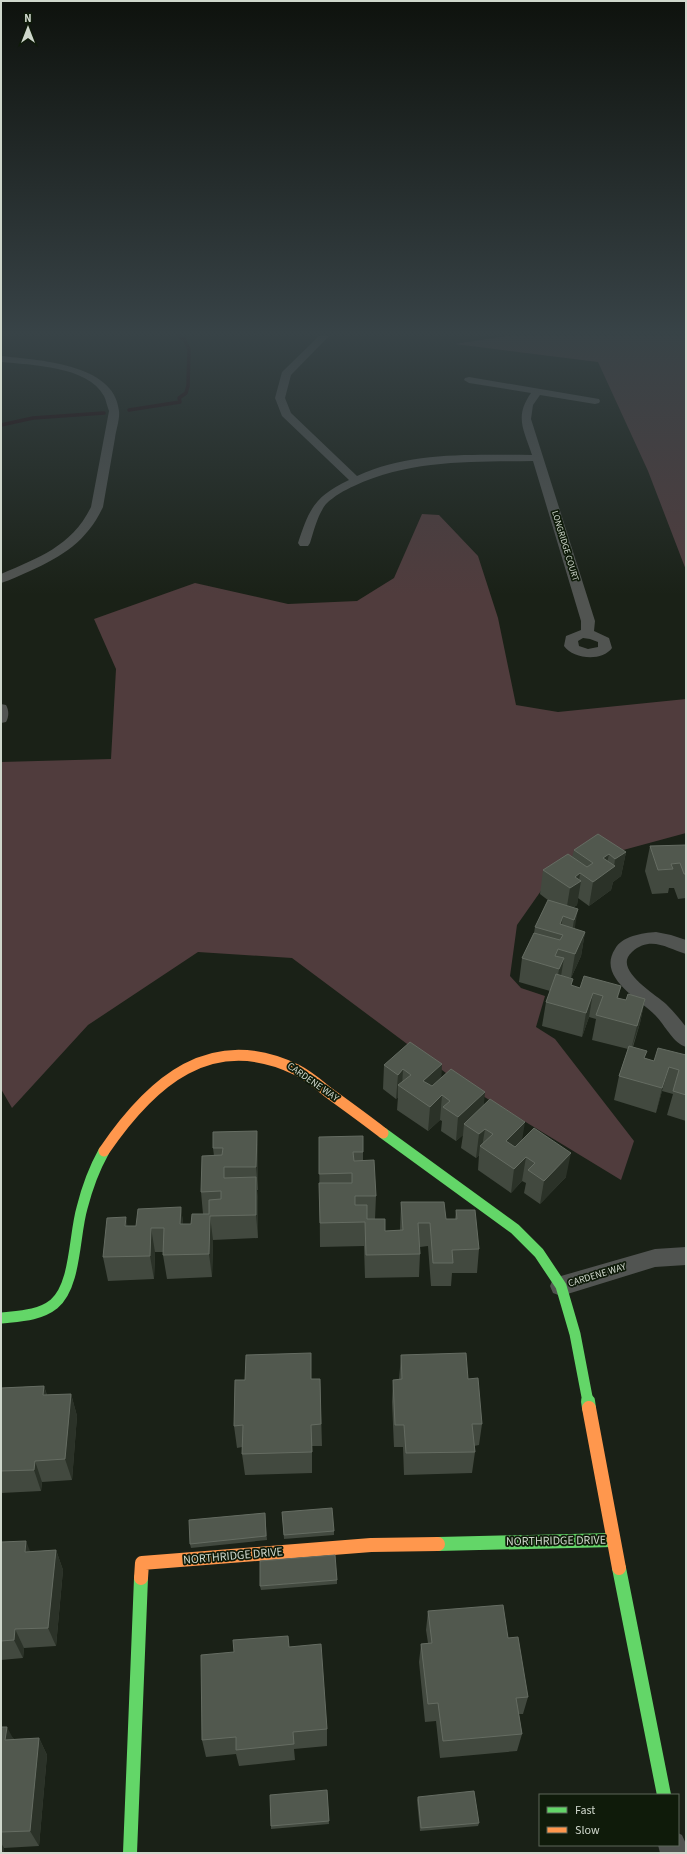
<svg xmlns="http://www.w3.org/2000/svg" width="687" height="1854" font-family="'Source Sans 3',sans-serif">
	<rect width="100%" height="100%" fill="#1a2117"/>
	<!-- green -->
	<g fill="#503c3d">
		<path d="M 506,336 L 686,336 L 686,570 L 648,471 L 598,362 L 455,344 Z"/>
		<path d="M 422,514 L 439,515 L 478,556 L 498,618 L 516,705 L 558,712 L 686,699 L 686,833 L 557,868 L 517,925 L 510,976 L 521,988 L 545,996 L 536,1027 L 555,1039 L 634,1141 L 621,1180 L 450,1076 L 292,958 L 198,952 L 88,1025 L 12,1108 L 1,1089 L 1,762 L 111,759 L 116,669 L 94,619 L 195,583 L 288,604 L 357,601 L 394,578 Z"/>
	</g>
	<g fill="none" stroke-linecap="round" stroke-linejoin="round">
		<!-- stream -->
		<g stroke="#1d0508" stroke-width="3.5">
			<path d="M 129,410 L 180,402 L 179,398 L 186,393 L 188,386 L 189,349 L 184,339 L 178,336"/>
			<path d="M 1,425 L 33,418 L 104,413"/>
		</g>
		<!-- street -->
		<g fill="#515451" fill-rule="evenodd">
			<path d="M 319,336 L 329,336 L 291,375 L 285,398 L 291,413 L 357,476 C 410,451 475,455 532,455 C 524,430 514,417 531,393 L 469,383 L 464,380 L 465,378 L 469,377 L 599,399 L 600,401 L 599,403 L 595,404 L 540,395 L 533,405 L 531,419 L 595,621 L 594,631 L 609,638 L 612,648 C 602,662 573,659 564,646 L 566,636 L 581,630 L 581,621 L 533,461 C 473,462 411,459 354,486 C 345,490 334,496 326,504 C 318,514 314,530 310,543 L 308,546 L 300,546 L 298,543 C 309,509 315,496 349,480 L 282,416 L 275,398 L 282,372 ZM 583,638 L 590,639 L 598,642 L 598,647 L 588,649 L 579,646 L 578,641 Z"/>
			<path d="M 1,356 C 36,360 115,363 119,411 C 120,419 116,430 115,438 C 111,461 107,484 103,507 C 87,541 63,556 30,571 C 20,575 11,580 1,583 L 1,574 C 38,558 72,546 91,507 L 109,411 C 107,406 106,400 104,396 C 88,366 31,365 1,362 Z"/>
			<path d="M 1,704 L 6,705 C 9,710 9,717 6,722 L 1,723 Z"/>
			<path d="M 656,932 L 671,935 L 686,940 L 686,954 C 668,949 651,935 632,952 C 612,969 655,994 666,1004 C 673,1011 680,1019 686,1027 L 686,1047 C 673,1043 665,1025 655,1015 C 638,998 597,977 615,949 C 622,936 642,933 656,932 Z"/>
			<path d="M 686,1247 L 686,1265 L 655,1267 L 561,1296 L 553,1293 L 550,1286 L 553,1279 L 561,1276 L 655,1249 Z"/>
			<path d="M 678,1833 L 682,1835 L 686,1844 L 686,1853 L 660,1853 L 658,1845 L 678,1845 Z"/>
		</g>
		<!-- fast-far1 -->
		<g stroke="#63d668" stroke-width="11">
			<path d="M 383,1133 L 515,1229 L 539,1253 L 561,1286 L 575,1334 L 588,1402"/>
			<path d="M 1,1318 C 19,1316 39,1316 54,1304 C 76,1286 74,1235 82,1208 C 87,1188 94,1169 104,1151"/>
		</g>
		<!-- fast -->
		<g stroke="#63d668" stroke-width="14">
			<path d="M 588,1401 L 589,1408"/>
			<path d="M 438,1544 L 613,1540"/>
			<path d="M 619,1568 L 664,1795"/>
			<path d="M 130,1853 L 141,1578"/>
		</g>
		<!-- slow-far1 -->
		<path stroke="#ff974d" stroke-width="11" d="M 104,1151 C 151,1082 211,1028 297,1070 C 309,1076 319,1085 329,1093 C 347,1106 365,1119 383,1133"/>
		<!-- slow -->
		<g stroke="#ff974d" stroke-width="14">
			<path d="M 589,1408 L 619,1568"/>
			<path d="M 141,1578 L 142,1563 L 371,1545 L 438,1544"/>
		</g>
	</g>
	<!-- wall -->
	<g fill="#42493f">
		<path d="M 650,846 L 686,846 L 686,898 L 678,899 L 674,888 L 669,888 L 668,893 L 652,894 L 645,871 Z"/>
		<path d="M 574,850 L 626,852 L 621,876 L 613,882 L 611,890 L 589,906 L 578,898 L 577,905 L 574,907 L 575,929 L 585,932 L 581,956 L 571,978 L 561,976 L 572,986 L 580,988 L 621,986 L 618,998 L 626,1000 L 645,999 L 640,1023 L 633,1047 L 645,1058 L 654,1061 L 686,1055 L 686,1121 L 667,1115 L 673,1094 L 662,1091 L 656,1113 L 614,1100 L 619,1076 L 628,1049 L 592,1040 L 596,1019 L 589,1017 L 582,1037 L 542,1026 L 546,1002 L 550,991 L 519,982 L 522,958 L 534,933 L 535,927 L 549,901 L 540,894 L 543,870 L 572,857 Z"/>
		<path d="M 384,1065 L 441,1078 L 484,1105 L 522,1140 L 566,1177 L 540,1204 L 524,1193 L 526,1183 L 522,1181 L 511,1193 L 478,1170 L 479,1155 L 476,1158 L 461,1148 L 463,1135 L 456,1141 L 441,1131 L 442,1121 L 440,1120 L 428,1131 L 397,1110 L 398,1097 L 396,1099 L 383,1089 Z"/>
		<path d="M 257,1131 L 258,1155 L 258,1190 L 257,1190 L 258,1201 L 258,1238 L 213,1240 L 212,1277 L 167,1279 L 163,1255 L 163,1252 L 155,1252 L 154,1279 L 108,1281 L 103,1257 L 128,1226 L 136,1226 L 181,1207 L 183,1224 L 191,1224 L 203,1214 L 201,1192 L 214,1156 L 213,1148 Z"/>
		<path d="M 319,1137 L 363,1152 L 363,1160 L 376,1196 L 375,1219 L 385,1231 L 400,1230 L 401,1202 L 446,1219 L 455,1219 L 456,1210 L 479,1249 L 477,1273 L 452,1273 L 451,1286 L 431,1286 L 428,1246 L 420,1247 L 420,1254 L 419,1277 L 365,1278 L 364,1246 L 320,1247 Z"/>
		<path d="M 401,1355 L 468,1379 L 482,1424 L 479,1445 L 474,1446 L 475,1452 L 472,1473 L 404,1475 L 403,1447 L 394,1447 L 392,1402 L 393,1380 L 399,1380 Z"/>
		<path d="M 312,1379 L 320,1379 L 322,1446 L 312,1446 L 312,1473 L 245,1475 L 242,1454 L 242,1447 L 237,1448 L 234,1426 Z"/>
		<path d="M 44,1386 L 47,1395 L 71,1394 L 77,1416 L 72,1480 L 42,1482 L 41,1491 L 1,1493 L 1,1388 Z"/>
		<path d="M 282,1512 L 334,1531 L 334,1535 L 284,1539 Z"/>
		<path d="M 265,1513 L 267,1540 L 191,1548 L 190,1544 Z"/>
		<path d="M 1,1542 L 30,1552 L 56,1550 L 63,1570 L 56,1646 L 24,1648 L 23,1658 L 1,1660 Z"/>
		<path d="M 337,1580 L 337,1584 L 261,1590 L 260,1586 Z"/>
		<path d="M 428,1611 L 508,1638 L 528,1697 L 523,1714 L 519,1714 L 522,1734 L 517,1751 L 440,1758 L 436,1721 L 425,1722 L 419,1662 L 421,1644 L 428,1643 L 426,1630 Z"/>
		<path d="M 288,1636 L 289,1647 L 327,1729 L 327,1746 L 294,1749 L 295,1760 L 239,1766 L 236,1754 L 206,1757 L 202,1740 L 234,1652 Z"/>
		<path d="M 1,1727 L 14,1739 L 39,1738 L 47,1755 L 39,1846 L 4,1848 L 1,1853 Z"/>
		<path d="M 327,1790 L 329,1824 L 271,1829 L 271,1826 Z"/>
		<path d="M 418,1797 L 479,1823 L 478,1826 L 420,1831 L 417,1800 Z"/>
	</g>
	<!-- shaded-wall -->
	<g fill="#2b3228">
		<path d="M 626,852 L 621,876 L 613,882 L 611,890 L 589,906 L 593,882 L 603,858 L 609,854 L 605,873 L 614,867 L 615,859 Z"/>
		<path d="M 580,873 L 579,882 L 581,881 L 577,905 L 566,912 L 570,888 L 575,877 Z"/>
		<path d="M 578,909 L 574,933 L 570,944 L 574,920 Z"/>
		<path d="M 563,916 L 560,934 L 560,924 Z"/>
		<path d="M 585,932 L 581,956 L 571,978 L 575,954 Z"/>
		<path d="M 564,958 L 560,982 L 555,993 L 559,969 Z"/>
		<path d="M 621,986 L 616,1010 L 617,998 Z"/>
		<path d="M 593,993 L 589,1017 L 582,1037 L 586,1013 Z"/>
		<path d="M 645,999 L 640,1023 L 631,1050 L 637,1026 Z"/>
		<path d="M 442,1064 L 441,1088 L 424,1103 L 423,1081 Z"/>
		<path d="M 669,1067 L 662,1091 L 656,1113 L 662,1088 Z"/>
		<path d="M 403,1069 L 402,1088 L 398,1085 L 398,1097 L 396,1099 L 398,1075 Z"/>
		<path d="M 485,1092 L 483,1116 L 464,1124 L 463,1135 L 456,1141 L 458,1117 Z"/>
		<path d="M 442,1095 L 440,1120 L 428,1131 L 430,1107 Z"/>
		<path d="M 525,1122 L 521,1147 L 505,1163 L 506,1141 Z"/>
		<path d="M 485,1129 L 482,1147 L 480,1146 L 479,1155 L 476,1158 L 479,1134 Z"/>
		<path d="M 257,1131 L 258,1155 L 258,1190 L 256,1167 Z"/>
		<path d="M 571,1153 L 566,1177 L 540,1204 L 544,1181 Z"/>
		<path d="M 526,1157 L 522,1181 L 511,1193 L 514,1169 Z"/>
		<path d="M 256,1177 L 258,1201 L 258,1238 L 256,1215 Z"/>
		<path d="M 181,1207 L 184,1231 L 180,1224 Z"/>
		<path d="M 210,1216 L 213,1240 L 212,1277 L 209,1254 Z"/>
		<path d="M 126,1217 L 130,1241 L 125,1226 Z"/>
		<path d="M 151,1228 L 155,1252 L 154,1279 L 150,1256 Z"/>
		<path d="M 44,1386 L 51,1408 L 43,1395 Z"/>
		<path d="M 71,1394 L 77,1416 L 72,1480 L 65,1459 Z"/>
		<path d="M 35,1461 L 42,1482 L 41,1491 L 34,1470 Z"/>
		<path d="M 26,1541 L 34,1561 L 25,1552 Z"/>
		<path d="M 56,1550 L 63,1570 L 56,1646 L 48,1628 Z"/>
		<path d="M 15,1629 L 24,1648 L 23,1658 L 14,1640 Z"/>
		<path d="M 7,1727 L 16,1744 L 5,1740 Z"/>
		<path d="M 39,1738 L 47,1755 L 39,1846 L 30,1831 Z"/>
		<path d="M 1,1843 L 4,1848 L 4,1853 L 1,1853 Z"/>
	</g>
	<!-- building -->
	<g fill="#51584e" stroke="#656c62">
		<path d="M 598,834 L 626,852 L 615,859 L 609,854 L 603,858 L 615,866 L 593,882 L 580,873 L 575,877 L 581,881 L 570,888 L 543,870 L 568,854 L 587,867 L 593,863 L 574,850 Z"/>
		<path d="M 686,845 L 686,874 L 684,874 L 680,863 L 671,864 L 673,869 L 658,870 L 650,846 Z"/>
		<path d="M 548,900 L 578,909 L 574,920 L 563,916 L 560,924 L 585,932 L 575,954 L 558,949 L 555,956 L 564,958 L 559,969 L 522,958 L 534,933 L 560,940 L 563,935 L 535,927 Z"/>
		<path d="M 556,974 L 573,979 L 571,985 L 580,988 L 584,976 L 621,986 L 617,998 L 626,1000 L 628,994 L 645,999 L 637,1026 L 596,1015 L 603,996 L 593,993 L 586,1013 L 546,1002 Z"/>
		<path d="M 410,1042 L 442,1064 L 423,1081 L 432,1086 L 451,1069 L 485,1092 L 458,1117 L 443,1107 L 450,1101 L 442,1095 L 430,1107 L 398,1085 L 411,1075 L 403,1069 L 398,1075 L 384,1065 Z"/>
		<path d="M 629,1046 L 647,1051 L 644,1058 L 654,1061 L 658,1048 L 686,1055 L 686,1095 L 673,1091 L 679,1070 L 669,1067 L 662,1088 L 619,1076 Z"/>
		<path d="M 490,1099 L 525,1122 L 506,1141 L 515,1147 L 534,1128 L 571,1153 L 544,1181 L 528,1170 L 535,1163 L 526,1157 L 514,1169 L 480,1146 L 493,1134 L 485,1129 L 479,1134 L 464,1124 Z"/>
		<path d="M 257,1131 L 256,1167 L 224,1167 L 224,1178 L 256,1177 L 256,1215 L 210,1216 L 209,1254 L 163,1255 L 164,1228 L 151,1228 L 150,1256 L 103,1257 L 107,1218 L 126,1217 L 125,1226 L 136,1226 L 138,1209 L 181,1207 L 180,1224 L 191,1224 L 192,1214 L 209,1214 L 209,1200 L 221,1199 L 221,1191 L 201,1192 L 202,1156 L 222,1155 L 223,1148 L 213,1148 L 213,1132 Z"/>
		<path d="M 363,1136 L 363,1152 L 353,1152 L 354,1161 L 374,1160 L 376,1196 L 355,1196 L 355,1205 L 367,1205 L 367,1219 L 385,1219 L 385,1231 L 403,1230 L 401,1202 L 444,1202 L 446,1219 L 457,1219 L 456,1210 L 475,1210 L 479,1249 L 452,1250 L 453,1263 L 433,1263 L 430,1223 L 418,1223 L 420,1254 L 366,1255 L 365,1222 L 320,1223 L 319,1183 L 352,1183 L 352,1173 L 319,1174 L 319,1137 Z"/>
		<path d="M 311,1353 L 311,1379 L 320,1379 L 321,1424 L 311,1425 L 312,1452 L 242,1454 L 243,1425 L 234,1426 L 235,1380 L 245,1380 L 246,1355 Z"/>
		<path d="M 466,1353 L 468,1379 L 478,1378 L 482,1424 L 472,1424 L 475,1452 L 406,1453 L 404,1425 L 395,1425 L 393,1380 L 402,1379 L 401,1355 Z"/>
		<path d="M 44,1386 L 43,1395 L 71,1394 L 65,1459 L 35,1461 L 34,1470 L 1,1471 L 1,1388 Z"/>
		<path d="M 332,1508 L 334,1531 L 284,1535 L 282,1512 Z"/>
		<path d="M 265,1513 L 266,1536 L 190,1544 L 189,1520 Z"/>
		<path d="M 26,1541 L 25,1552 L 56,1550 L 48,1628 L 15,1629 L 14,1640 L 1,1641 L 1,1542 Z"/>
		<path d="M 335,1555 L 337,1580 L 260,1586 L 260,1561 Z"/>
		<path d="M 503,1605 L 508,1638 L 518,1637 L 528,1697 L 516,1698 L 522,1734 L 443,1741 L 438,1703 L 428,1704 L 421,1644 L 432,1643 L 428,1611 Z"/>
		<path d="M 288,1636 L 289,1647 L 321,1644 L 327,1729 L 293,1732 L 294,1744 L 236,1750 L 236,1737 L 202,1740 L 201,1655 L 234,1652 L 233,1640 Z"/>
		<path d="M 1,1727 L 7,1727 L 5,1740 L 39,1738 L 30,1831 L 1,1832 Z"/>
		<path d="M 327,1790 L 329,1821 L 271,1826 L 270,1795 Z"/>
		<path d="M 474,1791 L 479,1823 L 421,1828 L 418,1797 Z"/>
	</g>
	<!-- sky -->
	<linearGradient id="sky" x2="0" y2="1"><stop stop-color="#0e120d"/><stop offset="0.56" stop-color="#384347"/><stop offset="1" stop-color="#384347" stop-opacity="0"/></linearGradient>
	<rect width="687" height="595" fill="url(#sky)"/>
	<g text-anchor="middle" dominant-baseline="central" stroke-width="3.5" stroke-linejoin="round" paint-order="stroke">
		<!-- far-street labels -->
		<g font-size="9" fill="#cfd7cc" stroke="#0f1b0a">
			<text transform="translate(565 546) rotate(73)">LONGRIDGE COURT</text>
		</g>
		<!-- street labels -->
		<g font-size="10" fill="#cfd7cc" stroke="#0f1b0a">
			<text transform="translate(313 1082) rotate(35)">CARDENE WAY</text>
			<text transform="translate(597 1275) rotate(-17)">CARDENE WAY</text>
		</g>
		<!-- near-street labels -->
		<g font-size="12" fill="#cfd7cc" stroke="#0f1b0a">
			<text transform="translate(556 1541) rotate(-1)">NORTHRIDGE DRIVE</text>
			<text transform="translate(233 1556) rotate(-5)">NORTHRIDGE DRIVE</text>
		</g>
	</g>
	<!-- border -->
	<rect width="687" height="1854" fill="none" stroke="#cfd7cc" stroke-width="4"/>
	<!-- legend -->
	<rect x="539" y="1794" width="140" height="52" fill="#0f1b0a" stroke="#5c6658"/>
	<rect x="547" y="1807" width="20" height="6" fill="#63d668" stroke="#5c6658"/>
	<text x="575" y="1814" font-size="12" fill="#cfd7cc">Fast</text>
	<rect x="547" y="1827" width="20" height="6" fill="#ff974d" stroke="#5c6658"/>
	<text x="575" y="1834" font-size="12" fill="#cfd7cc">Slow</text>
	<!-- north arrow -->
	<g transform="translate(28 28)" stroke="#0f1b0a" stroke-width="3" paint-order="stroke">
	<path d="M0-3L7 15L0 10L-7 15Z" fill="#cfd7cc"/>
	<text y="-6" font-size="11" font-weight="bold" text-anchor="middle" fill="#cfd7cc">N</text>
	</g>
</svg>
